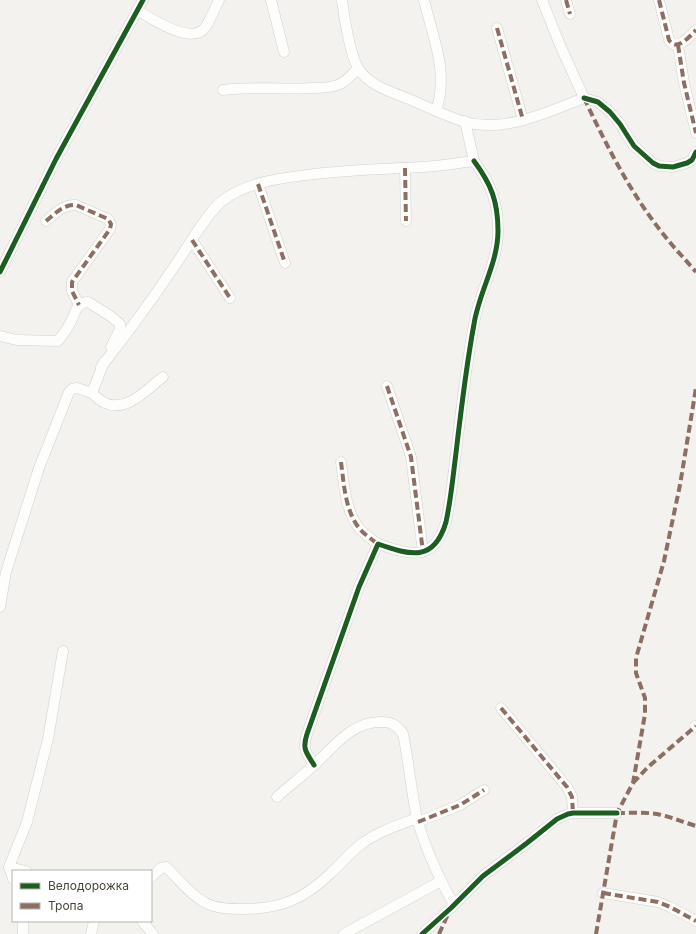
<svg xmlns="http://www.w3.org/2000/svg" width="696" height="934" font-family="Inter,sans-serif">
	<rect width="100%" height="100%" fill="#f3f2ee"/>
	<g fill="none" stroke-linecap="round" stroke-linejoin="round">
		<!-- minor casing -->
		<g stroke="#d1d0cc" stroke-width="11">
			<g id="minor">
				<path d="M 271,0 L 284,52"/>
				<path d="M 342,0 C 344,17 350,54 358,68 C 368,85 391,92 409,99 C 427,107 446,116 465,122 C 506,133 547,112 584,98 L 560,45 L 542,0"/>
				<path d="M 424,0 C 433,38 449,72 436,111"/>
				<path d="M 566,0 L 570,14"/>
				<path d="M 659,0 L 669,40 C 677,52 689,37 696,30"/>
				<path d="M 137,10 C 150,18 188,43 203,30 C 209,24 215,8 219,0"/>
				<path d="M 497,28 L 523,120"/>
				<path d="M 678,45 L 684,83 L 696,133"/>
				<path d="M 223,90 C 252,86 282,90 312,88 C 321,88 331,88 340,84 C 348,80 352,74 358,68"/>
				<path d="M 584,98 L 598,102 L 610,112 L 620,124 L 634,146 L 653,163 L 659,166 L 673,167 L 687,163 L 692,160 L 696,152"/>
				<path d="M 405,168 L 406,221"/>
				<path d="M 258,184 L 285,263"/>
				<path d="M 46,221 C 55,214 63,204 76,205 L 108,219 L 111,224 L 110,229 L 72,282 L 72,291 L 79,305"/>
				<path d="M 192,240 L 230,298"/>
				<path d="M 0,272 L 56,159 L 143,0"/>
				<path d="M 0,336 L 17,340 L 58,341 C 62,336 66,331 69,325 C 75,316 75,302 88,302 L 109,315 L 120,324 L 120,329 L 111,347"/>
				<path d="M 101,367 C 127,334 152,300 176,264 C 188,247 206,214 222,201 C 248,181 283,178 314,174 C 350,170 386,169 423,167 C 440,166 457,163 474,161 L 465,121"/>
				<path d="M 387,386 L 411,457 L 423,552"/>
				<path d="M 92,393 C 96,397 100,401 105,403 C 127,413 147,389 163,377"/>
				<path d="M 341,462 C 344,484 345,510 359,528 C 364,534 371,539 378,544"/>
				<path d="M 0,607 L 6,572 L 39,468 L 69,392 L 72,389 L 77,388 L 92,393 L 104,362"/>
				<path d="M 501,708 L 567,787 L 572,797 L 573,813"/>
				<path d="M 695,726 L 696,727"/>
				<path d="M 314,765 C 306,752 302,749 307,734 L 359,587 L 378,544 C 410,555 434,563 446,522 C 451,499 453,476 456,453 C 461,410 466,367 474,324 C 479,292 498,263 498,231 C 498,201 491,184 474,161"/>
				<path d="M 277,797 C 288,787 301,777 312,767 C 333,748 352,720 383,722 C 392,722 398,726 403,734 C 409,762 411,791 417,818 C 425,849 439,878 454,905"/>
				<path d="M 418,822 L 460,805 L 484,790"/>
				<path d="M 9,867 L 13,879"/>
				<path d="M 26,871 L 9,867 L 27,822 L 48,739 L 63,651"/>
				<path d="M 151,877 L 161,868 L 166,867 C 179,879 189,894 204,902 C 216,909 231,909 243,909 C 281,909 304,899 331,873 C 342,863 352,850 364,842 C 381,830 399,825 417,818"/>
				<path d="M 603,893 L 658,902 L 670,907 L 696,921"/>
				<path d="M 23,921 L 23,934"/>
				<path d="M 142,921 L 153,934"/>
				<path d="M 91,934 L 94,921"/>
				<path d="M 344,934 L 441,881"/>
				<path d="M 422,934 L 451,908 L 483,876 L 527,843 L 557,819 L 568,814 L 573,813 L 617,813"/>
			</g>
		</g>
		<!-- minor -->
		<use href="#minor" stroke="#fdfdfc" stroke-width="10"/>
		<!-- quiet -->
		<g stroke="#8d6e63" stroke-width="4" stroke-dasharray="8 4" stroke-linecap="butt">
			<path d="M 566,0 L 570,14"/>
			<path d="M 659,0 L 669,40 C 677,52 689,37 696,30"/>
			<path d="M 497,28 L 523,120"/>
			<path d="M 678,45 L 684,83 L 696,133"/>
			<path d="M 584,98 C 607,146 630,193 664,235 C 674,248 685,259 696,272"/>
			<path d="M 405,168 L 406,221"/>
			<path d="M 258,184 L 285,263"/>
			<path d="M 46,221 C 55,214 63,204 76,205 L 108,219 L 111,224 L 110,229 L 72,282 L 72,291 L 79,305"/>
			<path d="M 192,240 L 230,298"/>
			<path d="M 387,386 L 411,457 L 423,552"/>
			<path d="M 341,462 C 344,484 345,510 359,528 C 364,534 371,539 378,544"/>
			<path d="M 501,708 L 567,787 L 572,797 L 573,813"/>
			<path d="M 633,783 L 648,767 L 696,726"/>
			<path d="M 617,813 C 630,813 644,812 657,814 C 671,817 683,822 696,826"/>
			<path d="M 418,822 L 460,805 L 484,790"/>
			<path d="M 603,893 L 658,902 L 670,907 L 696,921"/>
			<path d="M 439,934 L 449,912"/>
			<path d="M 596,934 L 617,813 L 633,783 L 645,714 L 645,698 L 636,673 L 636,658 L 664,561 L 680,485 L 696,388"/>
		</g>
		<!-- cycleway casing -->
		<g stroke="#fff" stroke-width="8">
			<g id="cycleway">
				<path d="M 584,98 L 598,102 L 610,112 L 620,124 L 634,146 L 653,163 L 659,166 L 673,167 L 687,163 L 692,160 L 696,152"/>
				<path d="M 0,272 L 56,159 L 143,0"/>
				<path d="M 314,765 C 306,752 302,749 307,734 L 359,587 L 378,544 C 410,555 434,563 446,522 C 451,499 453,476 456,453 C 461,410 466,367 474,324 C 479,292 498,263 498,231 C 498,201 491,184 474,161"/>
				<path d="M 422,934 L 451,908 L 483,876 L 527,843 L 557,819 L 568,814 L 573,813 L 617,813"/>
			</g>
		</g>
		<!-- cycleway -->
		<use href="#cycleway" stroke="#1b5e20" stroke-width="5"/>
	</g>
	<!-- legend -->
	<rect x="12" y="870" width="140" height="52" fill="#ffffff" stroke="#b7b4b0"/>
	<rect x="20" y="883" width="20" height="6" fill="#1b5e20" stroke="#b7b4b0"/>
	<text x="48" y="890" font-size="12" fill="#4a443a">Велодорожка</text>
	<rect x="20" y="903" width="20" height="6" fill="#8d6e63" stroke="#b7b4b0"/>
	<text x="48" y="910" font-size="12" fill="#4a443a">Тропа</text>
</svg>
